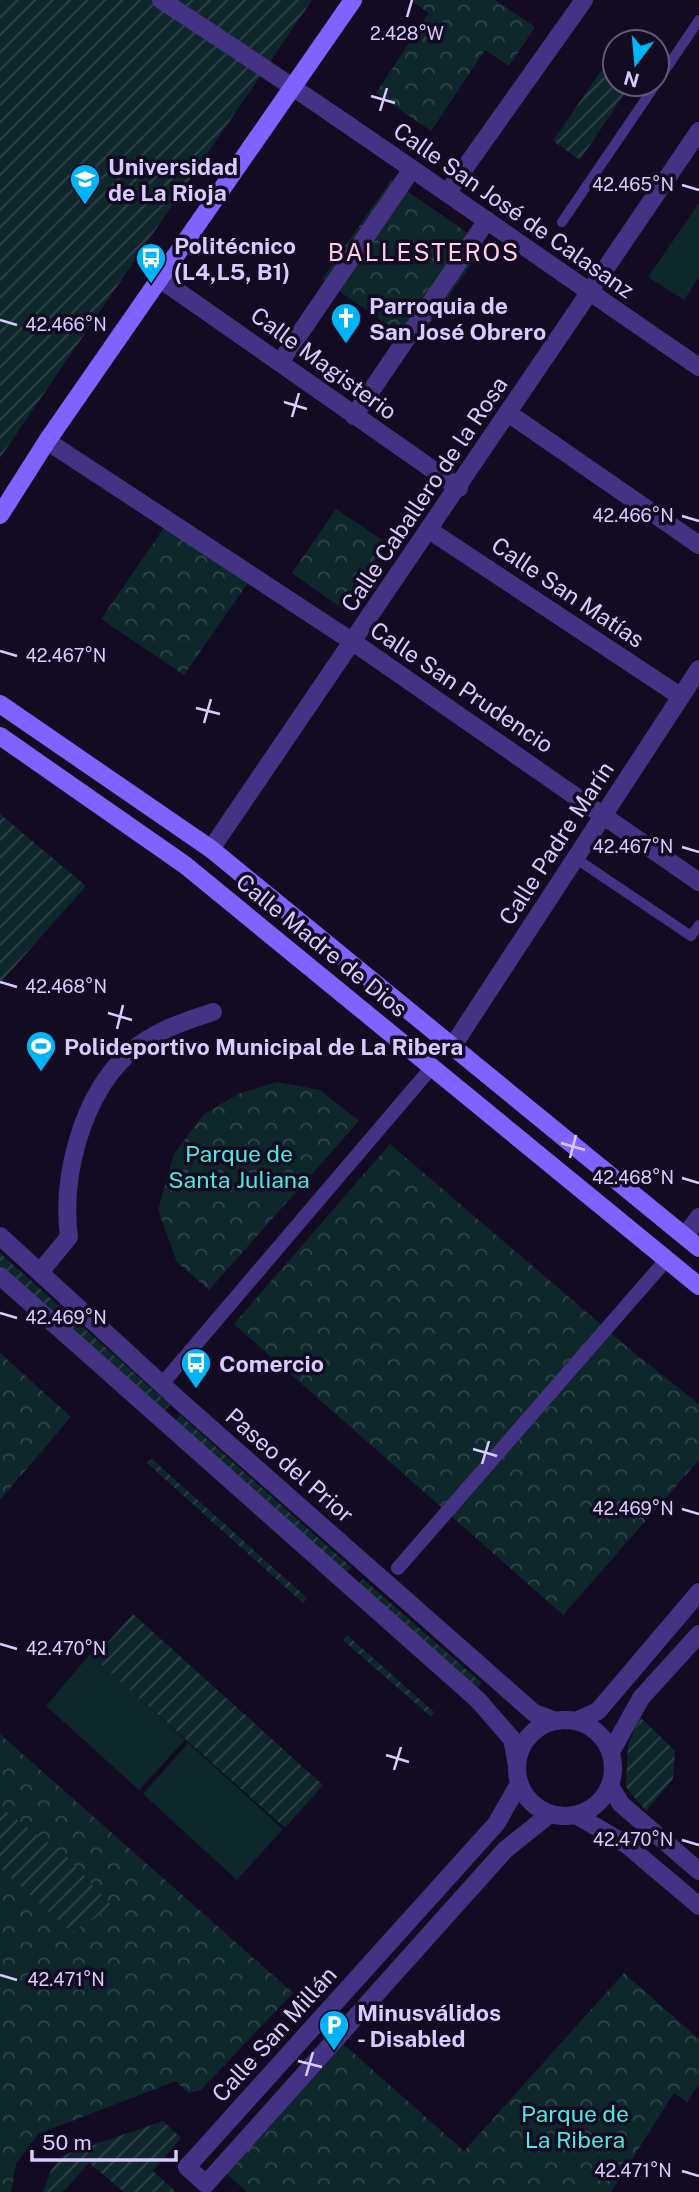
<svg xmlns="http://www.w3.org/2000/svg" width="699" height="2192" font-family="'Public Sans',sans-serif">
	<defs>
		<pattern id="forest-crowns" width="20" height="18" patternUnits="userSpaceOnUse" patternTransform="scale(1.75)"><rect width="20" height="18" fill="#0e272b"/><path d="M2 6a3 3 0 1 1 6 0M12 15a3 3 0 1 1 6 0" fill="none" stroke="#30454b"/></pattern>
		<pattern id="garden-furrows" width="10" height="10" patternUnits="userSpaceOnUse" patternTransform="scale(1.75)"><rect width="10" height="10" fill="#0e272b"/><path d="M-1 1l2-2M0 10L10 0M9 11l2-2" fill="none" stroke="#30454b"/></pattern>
	</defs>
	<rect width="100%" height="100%" fill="#130b21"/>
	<!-- grass -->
	<g fill="#0e272b">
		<path d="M 699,203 L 699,277 L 684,300 L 648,277 Z"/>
		<path d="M 90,1654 L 185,1740 L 139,1790 L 46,1706 Z"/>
		<path d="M 188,1743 L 283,1829 L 237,1880 L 143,1794 Z"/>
	</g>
	<!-- forest -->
	<g fill="url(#forest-crowns)">
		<path d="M 410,0 L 495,0 L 535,27 L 509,66 L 485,50 L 431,131 L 376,93 L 429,13 Z"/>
		<path d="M 391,180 L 485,245 L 415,344 L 322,279 Z"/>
		<path d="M 336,509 L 387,543 L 343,609 L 292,573 Z"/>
		<path d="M 168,522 L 252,577 L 184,675 L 101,619 Z"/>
		<path d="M 277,1082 L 320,1090 L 359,1121 L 209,1290 L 177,1262 L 158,1210 L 174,1154 L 204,1114 L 240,1093 Z"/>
		<path d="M 390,1144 L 632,1351 L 699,1404 L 699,1460 L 563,1615 L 234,1324 Z"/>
		<path d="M 0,1353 L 71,1417 L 0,1500 Z"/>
		<path d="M 0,1734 L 293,1993 L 201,2090 L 188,2093 L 176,2081 L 38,2134 L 16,2164 L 11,2192 L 0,2192 Z"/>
		<path d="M 624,1973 L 699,2039 L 699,2084 L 687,2102 L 674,2093 L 611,2192 L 247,2192 L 220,2168 L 341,2042 L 464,2151 Z"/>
	</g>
	<!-- garden -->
	<g fill="url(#garden-furrows)">
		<path d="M 0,0 L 312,0 L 0,458 Z"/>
		<path d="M 609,59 L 615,63 L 615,84 L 631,84 L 580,160 L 553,141 Z"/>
		<path d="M 0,814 L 86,886 L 0,983 Z"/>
		<path d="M 0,1253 L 170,1405 L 163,1412 L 0,1266 Z"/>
		<path d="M 180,1415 L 351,1567 L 345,1574 L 175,1421 Z"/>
		<path d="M 152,1459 L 307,1598 L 303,1603 L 147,1463 Z"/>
		<path d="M 363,1579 L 482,1683 L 475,1690 L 358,1585 Z"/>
		<path d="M 133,1614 L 323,1785 L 285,1828 L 94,1658 Z"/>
		<path d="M 347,1635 L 434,1712 L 431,1717 L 343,1640 Z"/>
		<path d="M 640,1717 L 675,1751 L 673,1779 L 646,1811 L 626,1787 L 628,1745 Z"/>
		<path d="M 0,1807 L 66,1856 L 113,1907 L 72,1932 L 0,1868 Z"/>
		<path d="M 163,2121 L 181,2138 L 153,2171 L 176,2192 L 124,2192 L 89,2163 L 63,2192 L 43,2192 L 51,2170 L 64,2155 Z"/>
	</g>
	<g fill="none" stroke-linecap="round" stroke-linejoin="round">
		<!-- service -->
		<g stroke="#443384" stroke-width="10">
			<path d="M 657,82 L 699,20"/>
			<path d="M 562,222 L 656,84"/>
			<path d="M 575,858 L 691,936 L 699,925"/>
		</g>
		<!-- pedestrian -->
		<g stroke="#443384" stroke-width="14">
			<path d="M 162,1384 L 432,1067"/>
			<path d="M 398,1568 L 667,1259"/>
		</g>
		<!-- minor -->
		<g stroke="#443384" stroke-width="18">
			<path d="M 161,0 C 343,118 520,245 699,367"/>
			<path d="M 447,193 L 584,0"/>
			<path d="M 160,279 L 459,488"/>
			<path d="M 281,361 L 412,169"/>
			<path d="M 508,413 L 699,545"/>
			<path d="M 354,416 L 487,220"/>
			<path d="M 53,445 L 353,642 L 699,882"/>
			<path d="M 429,530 L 680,696"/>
			<path d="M 211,849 L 699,131"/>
			<path d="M 454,1044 L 699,669"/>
			<path d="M 0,1236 L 180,1401 L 534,1713 L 556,1721"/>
			<path d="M 685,1236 L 699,1217"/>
			<path d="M 40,1272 L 69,1237 C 61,1177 82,1096 128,1054 C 152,1032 182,1022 213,1012"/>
			<path d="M 0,1276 L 478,1700 L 512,1739 L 517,1765"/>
			<circle cx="565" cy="1768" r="48"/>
			<path d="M 576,1721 L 598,1711 L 699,1592"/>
			<path d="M 611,1752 L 641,1698 L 699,1634"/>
			<path d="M 519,1784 L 496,1824 L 187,2167 L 206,2184 L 505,1850 L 550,1814"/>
			<path d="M 610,1786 L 621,1804 L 699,1871"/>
			<path d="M 576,1815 L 627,1845 L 699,1906"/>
		</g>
		<!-- secondary -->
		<g stroke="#8162ff" stroke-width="18">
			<path d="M 0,515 L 47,441 L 353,0"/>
			<path d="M 0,704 L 211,849 L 699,1248"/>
			<path d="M 0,736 L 185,865 L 699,1286"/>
		</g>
	</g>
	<!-- ticks -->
	<path fill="none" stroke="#dacbff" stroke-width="2.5" d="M 407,17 L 412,0M 371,96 L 395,103M 380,111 L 387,88M 682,185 L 699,190M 0,320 L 17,325M 284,402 L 307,409M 292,417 L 299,393M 682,516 L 699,521M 0,651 L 17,656M 196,708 L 220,714M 204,723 L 211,699M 682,847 L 699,852M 0,982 L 17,987M 108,1013 L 132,1020M 117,1029 L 123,1005M 561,1143 L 585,1150M 570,1158 L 576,1135M 682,1178 L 699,1183M 0,1313 L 17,1318M 473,1449 L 497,1456M 482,1464 L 489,1441M 682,1509 L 699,1514M 0,1644 L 17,1649M 386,1755 L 409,1762M 394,1770 L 401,1747M 682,1840 L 699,1845M 0,1975 L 17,1980M 298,2061 L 322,2067M 306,2076 L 313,2052M 682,2171 L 699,2176"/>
	<!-- icons -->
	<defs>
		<g id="university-pin" transform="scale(1.575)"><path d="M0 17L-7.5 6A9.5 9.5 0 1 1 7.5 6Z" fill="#00b4f6" stroke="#130b21"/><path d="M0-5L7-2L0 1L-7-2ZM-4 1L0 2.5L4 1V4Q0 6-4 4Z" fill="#fff"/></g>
		<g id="bus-pin" transform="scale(1.575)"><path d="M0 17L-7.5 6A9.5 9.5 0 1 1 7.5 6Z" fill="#00b4f6" stroke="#130b21"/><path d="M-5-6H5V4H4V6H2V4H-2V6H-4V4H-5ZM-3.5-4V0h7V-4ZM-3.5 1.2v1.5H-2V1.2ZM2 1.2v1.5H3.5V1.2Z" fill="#fff"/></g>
		<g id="church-pin" transform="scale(1.575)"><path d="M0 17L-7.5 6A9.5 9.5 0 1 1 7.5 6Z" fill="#00b4f6" stroke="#130b21"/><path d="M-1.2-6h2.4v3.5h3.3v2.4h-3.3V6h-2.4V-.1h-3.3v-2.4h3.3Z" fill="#fff"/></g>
		<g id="stadium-pin" transform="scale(1.575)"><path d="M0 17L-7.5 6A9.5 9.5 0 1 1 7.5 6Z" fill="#00b4f6" stroke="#130b21"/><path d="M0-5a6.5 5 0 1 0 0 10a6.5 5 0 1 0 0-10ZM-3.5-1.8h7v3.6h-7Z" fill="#fff"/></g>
		<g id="parking-pin" transform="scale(1.575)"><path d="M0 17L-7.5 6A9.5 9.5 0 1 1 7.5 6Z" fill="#00b4f6" stroke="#130b21"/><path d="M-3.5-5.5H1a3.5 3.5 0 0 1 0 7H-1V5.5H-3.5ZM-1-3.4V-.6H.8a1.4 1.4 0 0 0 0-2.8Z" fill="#fff"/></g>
	</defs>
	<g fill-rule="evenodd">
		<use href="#university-pin" x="85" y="179"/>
		<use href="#bus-pin" x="151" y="258"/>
		<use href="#church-pin" x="346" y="318"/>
		<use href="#stadium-pin" x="41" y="1046"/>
		<use href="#bus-pin" x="196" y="1363"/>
		<use href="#parking-pin" x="334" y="2025"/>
	</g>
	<g text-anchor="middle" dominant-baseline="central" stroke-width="7" stroke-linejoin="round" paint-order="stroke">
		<!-- poi labels -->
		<g font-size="23" font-weight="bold" fill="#dacbff" stroke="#130b21" text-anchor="start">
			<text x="108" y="166">Universidad<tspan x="108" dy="26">de La Rioja</tspan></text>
			<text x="174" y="245">Politécnico<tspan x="174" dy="26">(L4,L5, B1)</tspan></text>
			<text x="369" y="305">Parroquia de<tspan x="369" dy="26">San José Obrero</tspan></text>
			<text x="64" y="1046">Polideportivo Municipal de La Ribera</text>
			<text x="219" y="1363">Comercio</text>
			<text x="357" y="2012">Minusválidos<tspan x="357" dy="26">- Disabled</tspan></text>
		</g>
		<!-- street labels -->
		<g font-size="23" fill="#dacbff" stroke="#130b21">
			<text transform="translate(514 210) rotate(35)">Calle San José de Calasanz</text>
			<text transform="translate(324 363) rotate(36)">Calle Magisterio</text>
			<text transform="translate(424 494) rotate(-56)">Calle Caballero de la Rosa</text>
			<text transform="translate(568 592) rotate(34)">Calle San Matías</text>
			<text transform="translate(462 687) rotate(34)">Calle San Prudencio</text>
			<text transform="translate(556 843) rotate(-57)">Calle Padre Marín</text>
			<text transform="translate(322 945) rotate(39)">Calle Madre de Dios</text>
			<text transform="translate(290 1465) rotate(41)">Paseo del Prior</text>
			<text transform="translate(274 2034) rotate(-48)">Calle San Millán</text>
		</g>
		<!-- park labels -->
		<g font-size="23" fill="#4fe7db" stroke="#130b21">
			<text x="239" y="1153">Parque de<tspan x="239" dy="26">Santa Juliana</tspan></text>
			<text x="575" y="2113">Parque de<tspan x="575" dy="26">La Ribera</tspan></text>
		</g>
		<!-- neighbourhood labels -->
		<g font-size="24" letter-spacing="2" fill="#ffcde4" stroke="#130b21">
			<text x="424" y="252">BALLESTEROS</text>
		</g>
	</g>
	<g font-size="18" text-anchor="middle" fill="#dacbff" stroke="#130b21" stroke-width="7" stroke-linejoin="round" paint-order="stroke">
		<text x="407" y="40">2.428°W</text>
		<text x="633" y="191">42.465°N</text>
		<text x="66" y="331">42.466°N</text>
		<text x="633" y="522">42.466°N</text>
		<text x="66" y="662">42.467°N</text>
		<text x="633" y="853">42.467°N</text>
		<text x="66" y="993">42.468°N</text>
		<text x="633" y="1184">42.468°N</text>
		<text x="66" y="1324">42.469°N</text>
		<text x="633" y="1515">42.469°N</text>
		<text x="66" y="1655">42.470°N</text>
		<text x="633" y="1846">42.470°N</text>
		<text x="66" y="1986">42.471°N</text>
		<text x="633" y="2177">42.471°N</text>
	</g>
	<!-- north arrow -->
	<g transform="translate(636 63) rotate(196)"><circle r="33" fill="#130b21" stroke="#63587a" stroke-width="2"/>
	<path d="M0-5L12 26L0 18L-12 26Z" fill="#00b4f6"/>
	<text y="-10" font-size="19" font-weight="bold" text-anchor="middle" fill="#dacbff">N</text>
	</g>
	<!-- scale -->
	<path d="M32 2150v10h144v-10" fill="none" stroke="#dacbff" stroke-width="3.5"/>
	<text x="42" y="2150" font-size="21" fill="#dacbff" stroke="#130b21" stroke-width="5" paint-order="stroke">50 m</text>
</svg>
